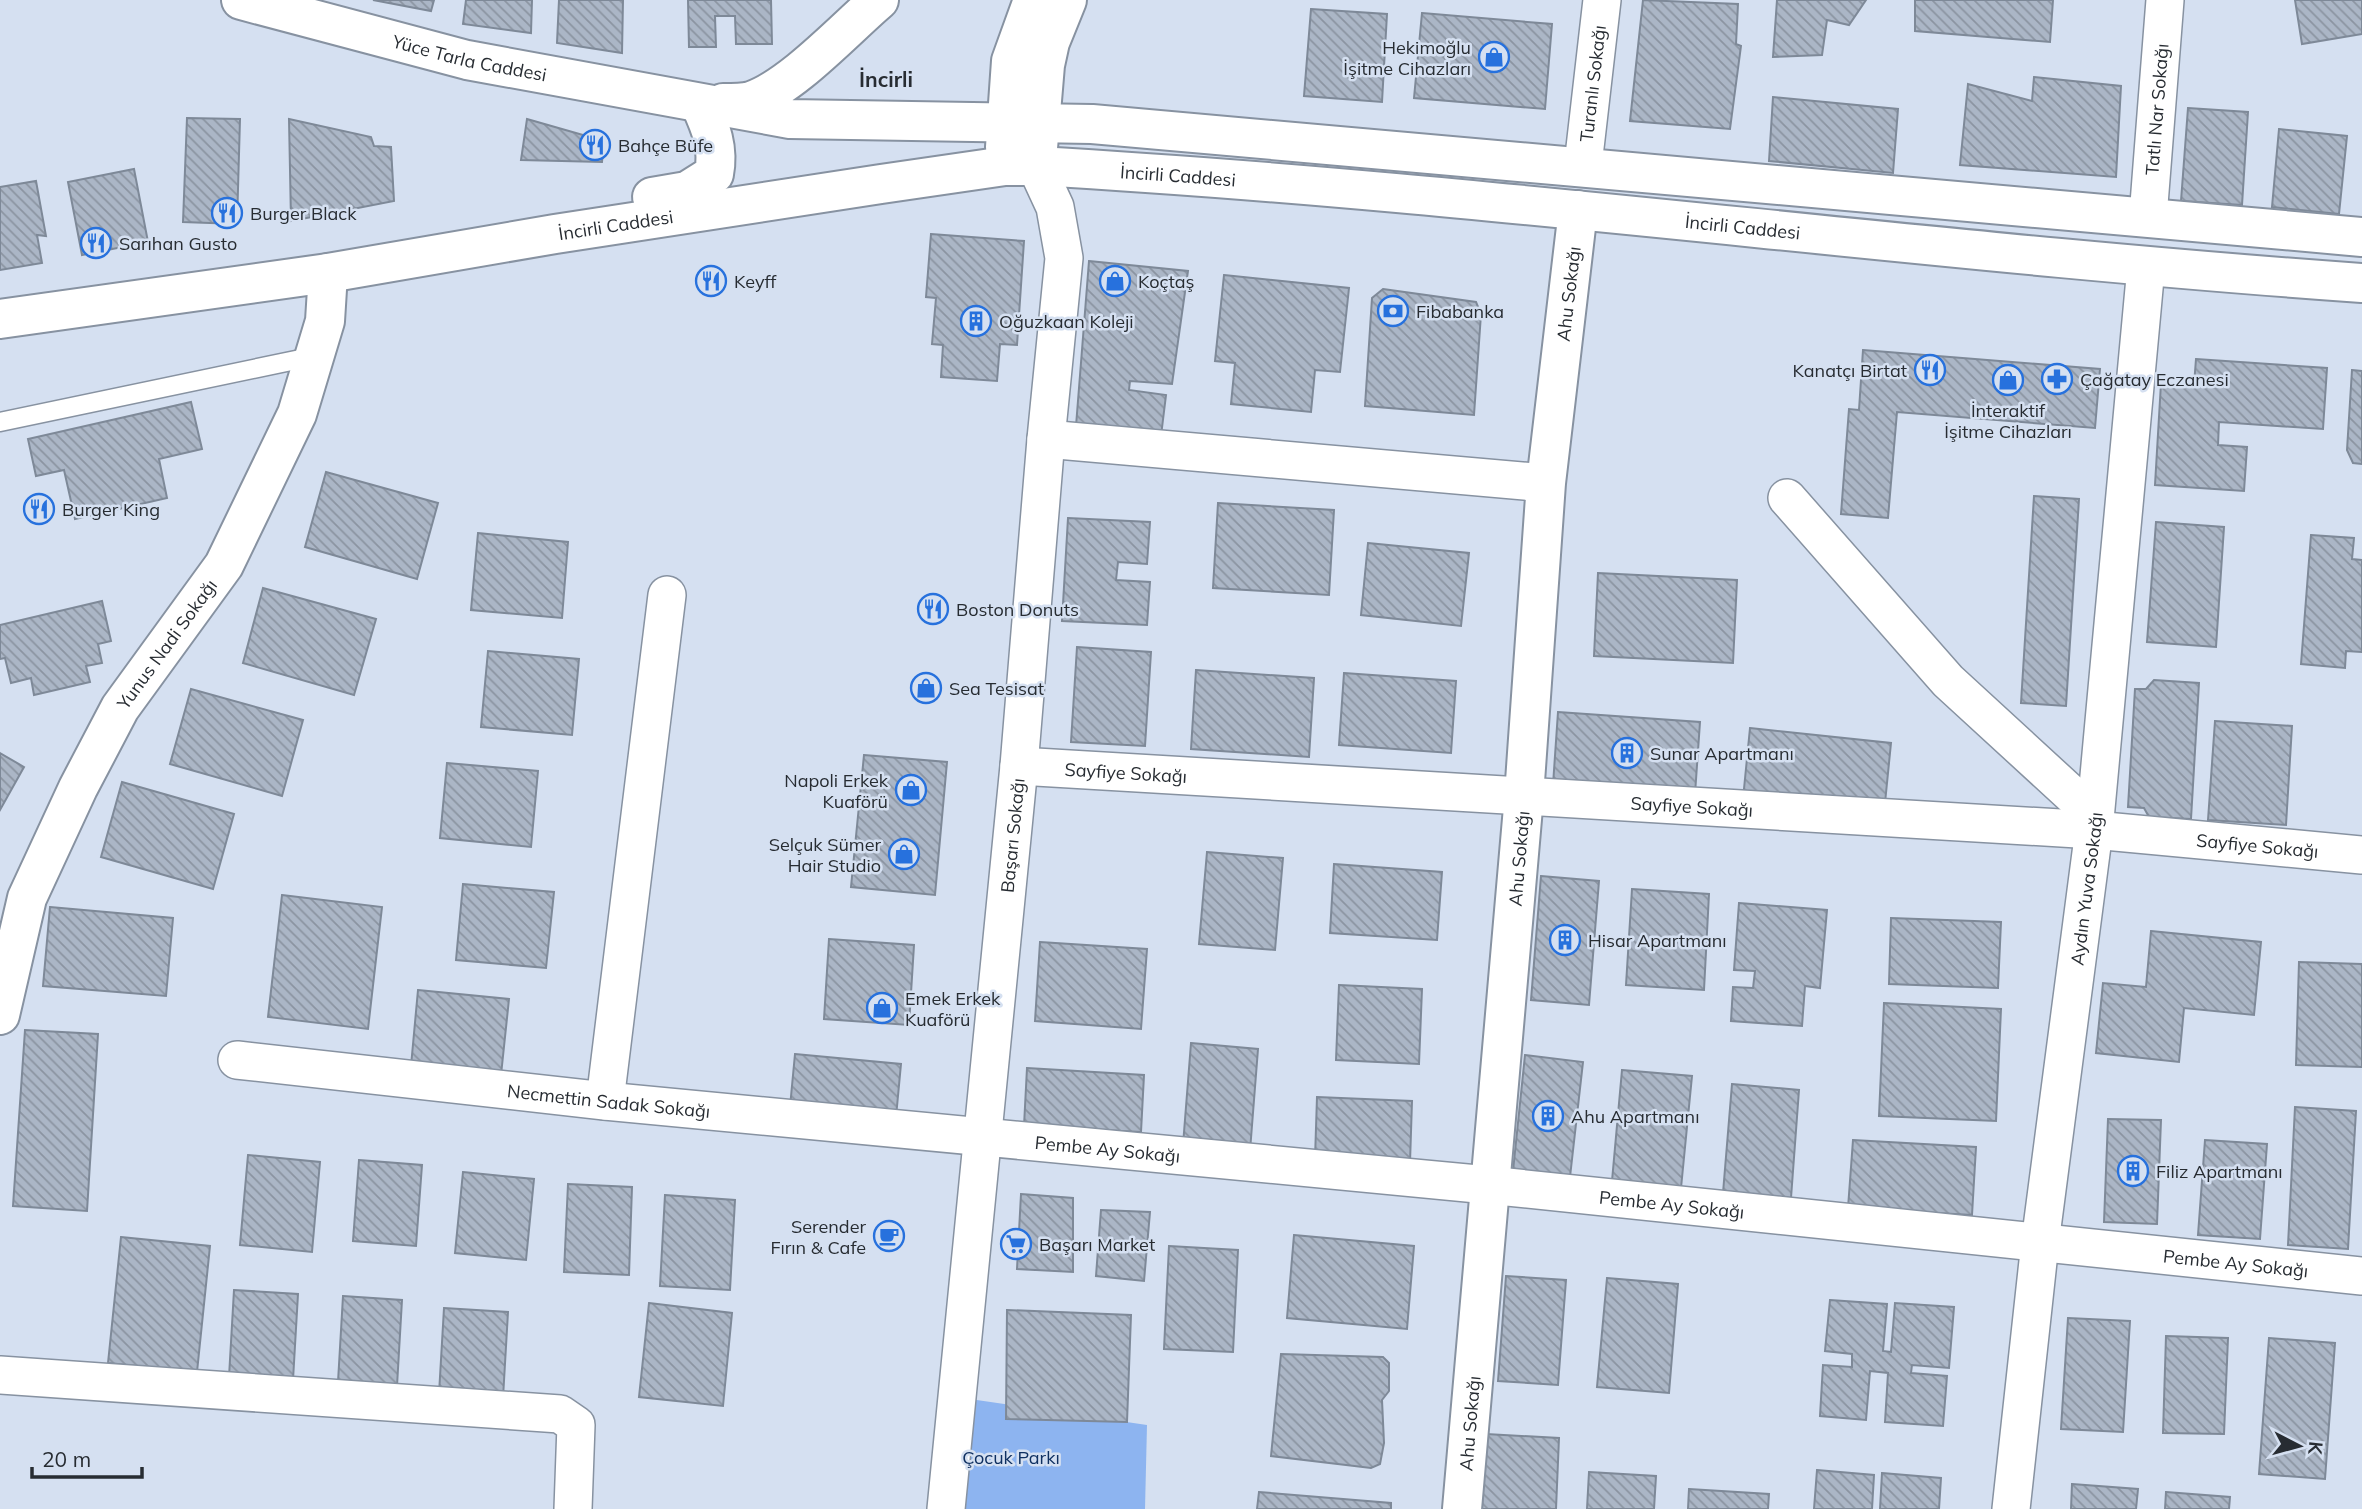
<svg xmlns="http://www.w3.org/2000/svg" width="2362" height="1509" font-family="Mulish,sans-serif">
	<defs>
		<pattern id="building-back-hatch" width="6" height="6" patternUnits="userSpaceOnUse" patternTransform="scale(1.75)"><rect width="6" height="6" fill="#abb6c6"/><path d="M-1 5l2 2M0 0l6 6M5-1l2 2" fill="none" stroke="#8b94a1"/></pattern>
	</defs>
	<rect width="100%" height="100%" fill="#d5e0f1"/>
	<!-- green -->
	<path fill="#8db4f0" d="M 963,1398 L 1147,1425 L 1145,1509 L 955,1509 Z"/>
	<!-- building -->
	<g fill="url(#building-back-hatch)" stroke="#7e8998" stroke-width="2">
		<path d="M 373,0 L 434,0 L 431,11 Z"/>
		<path d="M 466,0 L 532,0 L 531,33 L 463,24 Z"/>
		<path d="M 559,0 L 623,0 L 622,53 L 557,43 Z"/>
		<path d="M 688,0 L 771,0 L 772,44 L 736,44 L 735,16 L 715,16 L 716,47 L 689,47 Z"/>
		<path d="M 1643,0 L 1738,4 L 1736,44 L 1741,46 L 1730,129 L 1630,121 Z"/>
		<path d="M 1777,0 L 1866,0 L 1849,25 L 1827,20 L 1822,55 L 1773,57 Z"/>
		<path d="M 1915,0 L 2053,0 L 2050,42 L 1915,31 Z"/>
		<path d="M 2295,0 L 2362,0 L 2362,34 L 2302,44 Z"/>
		<path d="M 1311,9 L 1387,14 L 1382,102 L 1304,96 Z"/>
		<path d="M 1422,13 L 1552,24 L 1545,109 L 1414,98 Z"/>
		<path d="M 2034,77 L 2121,86 L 2116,177 L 1960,165 L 1968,84 L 2032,101 Z"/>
		<path d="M 1773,97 L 1898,109 L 1893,173 L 1769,161 Z"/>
		<path d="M 2188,108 L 2248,112 L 2242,205 L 2181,201 Z"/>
		<path d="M 187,118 L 240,119 L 237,224 L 183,222 Z"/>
		<path d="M 289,119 L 371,137 L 374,146 L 391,147 L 394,201 L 291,221 Z"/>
		<path d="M 527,119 L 604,141 L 602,162 L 521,160 Z"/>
		<path d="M 2279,129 L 2347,136 L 2339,214 L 2272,207 Z"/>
		<path d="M 134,169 L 148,242 L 82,255 L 68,182 Z"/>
		<path d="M 36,181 L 46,236 L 37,235 L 42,263 L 0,270 L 0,187 Z"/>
		<path d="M 931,234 L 1024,241 L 1017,345 L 1000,344 L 997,381 L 941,377 L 943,345 L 932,344 L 936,298 L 926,297 Z"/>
		<path d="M 1089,261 L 1188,271 L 1172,384 L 1130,381 L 1129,390 L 1166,395 L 1161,436 L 1076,426 Z"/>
		<path d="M 1224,275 L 1349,288 L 1340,372 L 1315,370 L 1311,412 L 1231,404 L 1235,363 L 1215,361 Z"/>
		<path d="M 1383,289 L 1476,302 L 1481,314 L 1474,415 L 1365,406 L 1372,298 Z"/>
		<path d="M 1863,350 L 2100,369 L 2095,428 L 1897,412 L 1888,518 L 1841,514 L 1849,409 L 1859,410 Z"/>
		<path d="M 2196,359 L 2327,368 L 2323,429 L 2219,422 L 2218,445 L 2247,447 L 2244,491 L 2155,485 L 2161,383 L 2194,385 Z"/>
		<path d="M 2352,370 L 2362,371 L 2362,464 L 2353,463 L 2347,450 Z"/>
		<path d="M 191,402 L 202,449 L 159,459 L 167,498 L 75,519 L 64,470 L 36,476 L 28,439 Z"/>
		<path d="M 326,472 L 438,503 L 417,579 L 305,547 Z"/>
		<path d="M 2034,496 L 2079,499 L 2066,706 L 2021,703 Z"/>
		<path d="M 1218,503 L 1334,510 L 1329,595 L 1213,588 Z"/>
		<path d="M 1068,518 L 1150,522 L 1147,564 L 1118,562 L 1116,580 L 1150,582 L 1147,625 L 1062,621 Z"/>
		<path d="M 2156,522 L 2224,527 L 2216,647 L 2147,642 Z"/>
		<path d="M 478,533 L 568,542 L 562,618 L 471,610 Z"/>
		<path d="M 2311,535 L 2354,538 L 2352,559 L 2362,560 L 2362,652 L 2346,651 L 2345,668 L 2301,664 Z"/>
		<path d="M 1368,543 L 1469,553 L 1461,626 L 1361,615 Z"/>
		<path d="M 1598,573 L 1737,580 L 1733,663 L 1594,656 Z"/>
		<path d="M 263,588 L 376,619 L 354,695 L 243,663 Z"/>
		<path d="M 102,601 L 111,641 L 98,644 L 102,663 L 86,666 L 90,682 L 34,695 L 31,678 L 11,683 L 5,658 L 0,659 L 0,625 Z"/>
		<path d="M 1077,647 L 1151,652 L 1145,746 L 1071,742 Z"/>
		<path d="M 488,651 L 579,659 L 572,735 L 481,727 Z"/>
		<path d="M 1196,670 L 1314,678 L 1309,757 L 1191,749 Z"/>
		<path d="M 1344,673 L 1456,681 L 1451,753 L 1339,745 Z"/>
		<path d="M 2154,680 L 2199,683 L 2191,819 L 2149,817 L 2144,808 L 2128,807 L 2135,689 L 2146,689 Z"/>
		<path d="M 191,689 L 303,720 L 282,796 L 170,764 Z"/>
		<path d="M 1558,712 L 1700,722 L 1695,794 L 1553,785 Z"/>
		<path d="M 2215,721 L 2292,726 L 2286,825 L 2208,820 Z"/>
		<path d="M 1750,728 L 1891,743 L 1884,813 L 1743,799 Z"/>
		<path d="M 0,753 L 24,767 L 0,810 Z"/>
		<path d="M 864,755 L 947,762 L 935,895 L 851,887 Z"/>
		<path d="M 447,763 L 538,771 L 531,847 L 440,838 Z"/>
		<path d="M 122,782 L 234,814 L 213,889 L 101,857 Z"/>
		<path d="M 1207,852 L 1283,858 L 1275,950 L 1199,944 Z"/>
		<path d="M 1334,864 L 1442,872 L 1437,940 L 1330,933 Z"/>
		<path d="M 1541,876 L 1599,881 L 1589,1005 L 1531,1000 Z"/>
		<path d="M 463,884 L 554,892 L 546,968 L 456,960 Z"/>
		<path d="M 1632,889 L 1709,894 L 1704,990 L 1626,985 Z"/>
		<path d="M 282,895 L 382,907 L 368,1029 L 268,1017 Z"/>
		<path d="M 1739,903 L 1827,910 L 1820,988 L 1805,986 L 1802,1026 L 1731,1021 L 1733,987 L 1753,988 L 1755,971 L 1734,970 Z"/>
		<path d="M 50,907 L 173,918 L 166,996 L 43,986 Z"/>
		<path d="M 1891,918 L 2001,922 L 1998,988 L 1889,984 Z"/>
		<path d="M 2151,931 L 2261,942 L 2254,1015 L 2184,1008 L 2179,1062 L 2096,1053 L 2103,983 L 2146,987 Z"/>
		<path d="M 829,939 L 914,945 L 909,1025 L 824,1019 Z"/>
		<path d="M 1040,942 L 1147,949 L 1141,1029 L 1035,1021 Z"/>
		<path d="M 2299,962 L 2362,964 L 2362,1067 L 2296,1065 Z"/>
		<path d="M 1339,985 L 1422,989 L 1419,1064 L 1336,1060 Z"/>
		<path d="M 418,990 L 509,999 L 501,1075 L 411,1066 Z"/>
		<path d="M 1884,1003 L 2001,1009 L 1996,1121 L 1879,1116 Z"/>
		<path d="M 25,1030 L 98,1034 L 87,1211 L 13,1206 Z"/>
		<path d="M 1191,1043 L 1258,1049 L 1250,1151 L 1183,1145 Z"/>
		<path d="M 795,1054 L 901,1064 L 896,1117 L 790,1107 Z"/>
		<path d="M 1525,1055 L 1583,1062 L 1570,1177 L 1513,1171 Z"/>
		<path d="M 1027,1068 L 1144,1075 L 1141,1132 L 1024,1126 Z"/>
		<path d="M 1622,1070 L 1692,1076 L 1681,1188 L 1612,1181 Z"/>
		<path d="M 1732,1084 L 1799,1090 L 1791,1198 L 1723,1193 Z"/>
		<path d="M 1317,1097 L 1412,1101 L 1410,1163 L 1315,1159 Z"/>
		<path d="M 2295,1107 L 2356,1111 L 2348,1249 L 2288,1245 Z"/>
		<path d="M 2108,1119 L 2161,1120 L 2157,1224 L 2104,1222 Z"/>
		<path d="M 1853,1140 L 1976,1147 L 1972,1215 L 1848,1208 Z"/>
		<path d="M 2205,1140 L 2267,1144 L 2260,1239 L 2198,1235 Z"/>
		<path d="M 248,1155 L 320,1162 L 312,1252 L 240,1245 Z"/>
		<path d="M 359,1160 L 422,1165 L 416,1246 L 353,1241 Z"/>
		<path d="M 463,1172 L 534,1179 L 526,1260 L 455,1253 Z"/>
		<path d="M 568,1184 L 632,1187 L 629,1275 L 564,1272 Z"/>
		<path d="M 1021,1194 L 1073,1198 L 1073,1272 L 1017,1269 Z"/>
		<path d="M 665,1195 L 735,1200 L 730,1290 L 660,1286 Z"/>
		<path d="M 1101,1210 L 1150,1212 L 1144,1281 L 1096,1276 Z"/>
		<path d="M 1294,1235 L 1414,1246 L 1407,1329 L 1287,1318 Z"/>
		<path d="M 121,1237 L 210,1246 L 197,1372 L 108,1363 Z"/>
		<path d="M 1169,1246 L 1238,1250 L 1233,1352 L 1164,1349 Z"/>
		<path d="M 1506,1276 L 1566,1280 L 1558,1385 L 1498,1381 Z"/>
		<path d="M 1607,1278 L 1678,1284 L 1669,1393 L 1597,1387 Z"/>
		<path d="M 234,1290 L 298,1294 L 293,1380 L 229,1377 Z"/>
		<path d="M 343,1296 L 402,1300 L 397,1386 L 338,1382 Z"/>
		<path d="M 1830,1300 L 1887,1304 L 1883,1351 L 1891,1352 L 1895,1303 L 1954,1307 L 1949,1368 L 1912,1365 L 1911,1373 L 1947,1376 L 1943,1426 L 1885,1422 L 1888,1373 L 1870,1371 L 1866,1420 L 1820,1416 L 1823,1365 L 1852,1367 L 1852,1354 L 1825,1351 Z"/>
		<path d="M 649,1303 L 732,1313 L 723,1406 L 639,1397 Z"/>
		<path d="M 444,1308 L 508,1312 L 503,1398 L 439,1394 Z"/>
		<path d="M 1007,1310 L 1131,1315 L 1127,1422 L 1006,1419 Z"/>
		<path d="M 2068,1318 L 2130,1321 L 2123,1432 L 2061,1429 Z"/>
		<path d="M 2166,1336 L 2228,1338 L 2224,1434 L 2163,1433 Z"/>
		<path d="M 2269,1338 L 2335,1343 L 2325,1479 L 2259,1474 Z"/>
		<path d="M 1281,1354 L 1383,1357 L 1389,1363 L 1389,1391 L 1382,1400 L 1384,1443 L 1380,1464 L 1371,1468 L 1271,1456 Z"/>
		<path d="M 1486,1434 L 1559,1438 L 1556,1509 L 1482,1509 Z"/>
		<path d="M 1817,1470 L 1874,1475 L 1872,1509 L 1814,1509 Z"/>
		<path d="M 1589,1472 L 1656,1476 L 1654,1509 L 1587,1509 Z"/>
		<path d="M 1882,1473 L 1941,1478 L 1939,1509 L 1880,1509 Z"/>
		<path d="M 2072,1484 L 2138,1489 L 2136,1509 L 2071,1509 Z"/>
		<path d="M 1689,1489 L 1769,1494 L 1768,1509 L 1688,1509 Z"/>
		<path d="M 1259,1492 L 1391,1503 L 1391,1509 L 1257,1509 Z"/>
		<path d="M 2166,1492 L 2230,1497 L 2229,1509 L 2165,1509 Z"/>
	</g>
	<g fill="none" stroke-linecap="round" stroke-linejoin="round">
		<!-- service casing -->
		<g stroke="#8792a1" stroke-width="21">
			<path id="service" d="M 0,422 L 315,356"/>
		</g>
		<!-- minor casing -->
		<g stroke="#8792a1" stroke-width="40">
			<g id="minor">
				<path id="s1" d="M 1583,165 L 1602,0"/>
				<path id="s2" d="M 2148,217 L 2165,0"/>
				<path d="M 1046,439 L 1546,483"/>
				<path d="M 1787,498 L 1948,681 L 2095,816"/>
				<path id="s3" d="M 1019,766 L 2094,830 L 2362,855"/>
				<path id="s4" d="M 237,1060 L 605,1101 L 1488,1185 L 2362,1276"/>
				<path d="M 605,1101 L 667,595"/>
				<path d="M 0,1375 L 560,1414 L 576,1425 L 573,1509"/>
				<path id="s5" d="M 946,1509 L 1019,766 L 1046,439 L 1064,258 L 1055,207 L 1036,166"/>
				<path id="s6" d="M 2011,1509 L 2040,1243 L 2094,830 L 2146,267"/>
			</g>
		</g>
		<!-- tertiary casing -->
		<g stroke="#8792a1" stroke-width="42">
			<g id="tertiary">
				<path id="s7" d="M 0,1015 L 27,898 L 78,788 L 120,708 L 224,565 L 297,414 L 325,321 L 328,273"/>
				<path id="s8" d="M 1462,1509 L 1524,796 L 1546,483 L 1578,210"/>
			</g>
		</g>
		<!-- secondary casing -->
		<g stroke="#8792a1" stroke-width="42">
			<g id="secondary">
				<path id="s9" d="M 241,0 L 467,60 L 790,119 L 1092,124 L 2362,237"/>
				<path d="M 723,103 C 732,103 742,103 751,101 C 792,87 845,29 879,0"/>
				<path d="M 1005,147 L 1011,61 L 1033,0"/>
				<path d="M 1038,148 L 1045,65 L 1050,42 L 1067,0"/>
				<path d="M 652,197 L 687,191 L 714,174 C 719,148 711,128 700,104"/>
				<path id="s10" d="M 0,319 L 328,273 L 555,234 L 881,184 L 1005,166 L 1036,166 C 1479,191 1919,252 2362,283"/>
			</g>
		</g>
		<!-- service -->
		<use href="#service" stroke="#fff" stroke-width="18"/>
		<!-- minor -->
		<use href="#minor" stroke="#fff" stroke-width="37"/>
		<!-- tertiary -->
		<use href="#tertiary" stroke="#fff" stroke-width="38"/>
		<!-- secondary -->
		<use href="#secondary" stroke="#fff" stroke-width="38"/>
	</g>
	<!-- icons -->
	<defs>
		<g id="shop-ring" transform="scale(1.575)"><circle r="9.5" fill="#d5e0f1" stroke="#2771dd" stroke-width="1.5"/><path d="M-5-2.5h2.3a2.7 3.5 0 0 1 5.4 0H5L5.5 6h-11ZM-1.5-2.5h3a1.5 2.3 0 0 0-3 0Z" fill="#2771dd"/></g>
		<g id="restaurant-ring" transform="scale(1.575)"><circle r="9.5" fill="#d5e0f1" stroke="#2771dd" stroke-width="1.5"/><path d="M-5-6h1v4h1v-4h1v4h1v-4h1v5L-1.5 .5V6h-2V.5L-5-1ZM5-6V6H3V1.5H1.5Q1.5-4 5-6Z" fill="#2771dd"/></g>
		<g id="bank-ring" transform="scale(1.575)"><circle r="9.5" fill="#d5e0f1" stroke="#2771dd" stroke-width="1.5"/><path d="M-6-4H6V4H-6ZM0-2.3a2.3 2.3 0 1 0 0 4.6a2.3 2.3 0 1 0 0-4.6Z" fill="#2771dd"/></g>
		<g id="building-ring" transform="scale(1.575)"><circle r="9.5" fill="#d5e0f1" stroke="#2771dd" stroke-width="1.5"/><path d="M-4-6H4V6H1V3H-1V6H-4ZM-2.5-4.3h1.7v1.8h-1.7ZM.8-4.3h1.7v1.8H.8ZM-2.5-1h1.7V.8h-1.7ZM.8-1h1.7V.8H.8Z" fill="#2771dd"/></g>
		<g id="pharmacy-ring" transform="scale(1.575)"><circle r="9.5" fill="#d5e0f1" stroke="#2771dd" stroke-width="1.5"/><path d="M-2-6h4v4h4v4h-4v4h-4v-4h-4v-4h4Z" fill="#2771dd"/></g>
		<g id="cafe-ring" transform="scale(1.575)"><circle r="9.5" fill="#d5e0f1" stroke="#2771dd" stroke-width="1.5"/><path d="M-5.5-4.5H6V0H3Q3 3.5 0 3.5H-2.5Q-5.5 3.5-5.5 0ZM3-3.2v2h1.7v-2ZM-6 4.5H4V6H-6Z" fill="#2771dd"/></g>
		<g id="supermarket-ring" transform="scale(1.575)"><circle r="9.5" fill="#d5e0f1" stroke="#2771dd" stroke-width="1.5"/><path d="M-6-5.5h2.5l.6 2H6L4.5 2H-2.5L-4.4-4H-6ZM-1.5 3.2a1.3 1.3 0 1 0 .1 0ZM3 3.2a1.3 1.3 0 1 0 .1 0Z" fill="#2771dd"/></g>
	</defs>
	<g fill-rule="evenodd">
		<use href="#shop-ring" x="1494" y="57"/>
		<use href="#restaurant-ring" x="595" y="145"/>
		<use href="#restaurant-ring" x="227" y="213"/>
		<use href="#restaurant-ring" x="96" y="243"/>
		<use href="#restaurant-ring" x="711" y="281"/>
		<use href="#shop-ring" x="1115" y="281"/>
		<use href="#bank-ring" x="1393" y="311"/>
		<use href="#building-ring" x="976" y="321"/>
		<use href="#restaurant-ring" x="1930" y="370"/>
		<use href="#pharmacy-ring" x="2057" y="379"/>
		<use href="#shop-ring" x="2008" y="380"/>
		<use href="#restaurant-ring" x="39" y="509"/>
		<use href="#restaurant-ring" x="933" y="609"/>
		<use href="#shop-ring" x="926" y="688"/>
		<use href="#building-ring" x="1627" y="753"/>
		<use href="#shop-ring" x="911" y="790"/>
		<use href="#shop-ring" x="904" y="854"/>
		<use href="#building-ring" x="1565" y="940"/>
		<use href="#shop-ring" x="882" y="1008"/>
		<use href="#building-ring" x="1548" y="1116"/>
		<use href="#building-ring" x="2133" y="1171"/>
		<use href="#cafe-ring" x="889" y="1236"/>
		<use href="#supermarket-ring" x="1016" y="1244"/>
	</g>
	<g text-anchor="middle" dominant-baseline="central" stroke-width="5" stroke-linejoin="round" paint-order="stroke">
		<!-- poi labels -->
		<g font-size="18" fill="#272c32" stroke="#d5e0f1" text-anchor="start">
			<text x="1471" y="47" text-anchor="end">Hekimoğlu<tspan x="1471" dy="21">İşitme Cihazları</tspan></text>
			<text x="618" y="145">Bahçe Büfe</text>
			<text x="250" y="213">Burger Black</text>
			<text x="119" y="243">Sarıhan Gusto</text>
			<text x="734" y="281">Keyff</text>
			<text x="1138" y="281">Koçtaş</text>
			<text x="1416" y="311">Fibabanka</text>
			<text x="999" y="321">Oğuzkaan Koleji</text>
			<text x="1907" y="370" text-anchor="end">Kanatçı Birtat</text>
			<text x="2080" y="379">Çağatay Eczanesi</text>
			<text x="2008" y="410" text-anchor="middle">İnteraktif<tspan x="2008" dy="21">İşitme Cihazları</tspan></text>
			<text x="62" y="509">Burger King</text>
			<text x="956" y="609">Boston Donuts</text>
			<text x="949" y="688">Sea Tesisat</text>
			<text x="1650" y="753">Sunar Apartmanı</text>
			<text x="888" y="780" text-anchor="end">Napoli Erkek<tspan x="888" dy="21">Kuaförü</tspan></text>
			<text x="881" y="844" text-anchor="end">Selçuk Sümer<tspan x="881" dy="21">Hair Studio</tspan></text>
			<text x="1588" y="940">Hisar Apartmanı</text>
			<text x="905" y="998">Emek Erkek<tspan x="905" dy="21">Kuaförü</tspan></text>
			<text x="1571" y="1116">Ahu Apartmanı</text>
			<text x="2156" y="1171">Filiz Apartmanı</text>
			<text x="866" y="1226" text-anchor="end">Serender<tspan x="866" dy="21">Fırın &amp; Cafe</tspan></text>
			<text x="1039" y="1244">Başarı Market</text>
		</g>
		<!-- street labels -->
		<g font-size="18" fill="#272c32" stroke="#d5e0f1">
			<text stroke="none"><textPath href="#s9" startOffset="236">Yüce Tarla Caddesi</textPath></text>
			<text stroke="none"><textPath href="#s1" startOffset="82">Turanlı Sokağı</textPath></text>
			<text stroke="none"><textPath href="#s2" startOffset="108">Tatlı Nar Sokağı</textPath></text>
			<text stroke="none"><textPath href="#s10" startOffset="1190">İncirli Caddesi</textPath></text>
			<text stroke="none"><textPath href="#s10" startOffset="623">İncirli Caddesi</textPath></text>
			<text stroke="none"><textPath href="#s10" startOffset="1757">İncirli Caddesi</textPath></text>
			<text stroke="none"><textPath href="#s8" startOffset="1220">Ahu Sokağı</textPath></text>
			<text stroke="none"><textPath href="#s7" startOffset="411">Yunus Nadi Sokağı</textPath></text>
			<text stroke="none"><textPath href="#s3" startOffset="107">Sayfiye Sokağı</textPath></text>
			<text stroke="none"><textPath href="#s3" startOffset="674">Sayfiye Sokağı</textPath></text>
			<text stroke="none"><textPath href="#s5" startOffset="677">Başarı Sokağı</textPath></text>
			<text stroke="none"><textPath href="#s3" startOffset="1241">Sayfiye Sokağı</textPath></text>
			<text stroke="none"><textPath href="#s8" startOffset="653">Ahu Sokağı</textPath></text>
			<text stroke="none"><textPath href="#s6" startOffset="625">Aydın Yuva Sokağı</textPath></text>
			<text stroke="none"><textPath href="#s4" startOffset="374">Necmettin Sadak Sokağı</textPath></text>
			<text stroke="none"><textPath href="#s4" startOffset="875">Pembe Ay Sokağı</textPath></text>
			<text stroke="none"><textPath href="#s4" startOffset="1442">Pembe Ay Sokağı</textPath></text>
			<text stroke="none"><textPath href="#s4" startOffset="2009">Pembe Ay Sokağı</textPath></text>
			<text stroke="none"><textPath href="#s8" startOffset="86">Ahu Sokağı</textPath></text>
		</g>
		<!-- park labels -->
		<g font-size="18" fill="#0f3061" stroke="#d5e0f1">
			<text x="1011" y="1457">Çocuk Parkı</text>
		</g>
		<!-- quarter labels -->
		<g font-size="21" font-weight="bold" fill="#272c32" stroke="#d5e0f1">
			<text x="886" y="79">İncirli</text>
		</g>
	</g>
	<!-- north arrow -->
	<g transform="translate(2299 1446) rotate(96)" stroke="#d5e0f1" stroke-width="5" paint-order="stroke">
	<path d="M0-5L12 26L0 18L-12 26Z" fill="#272c32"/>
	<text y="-10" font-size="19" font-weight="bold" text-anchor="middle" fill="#272c32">K</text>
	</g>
	<!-- scale -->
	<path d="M32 1467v10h110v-10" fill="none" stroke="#272c32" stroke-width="3.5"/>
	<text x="42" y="1467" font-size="21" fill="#272c32" stroke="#d5e0f1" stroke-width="5" paint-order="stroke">20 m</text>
</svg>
